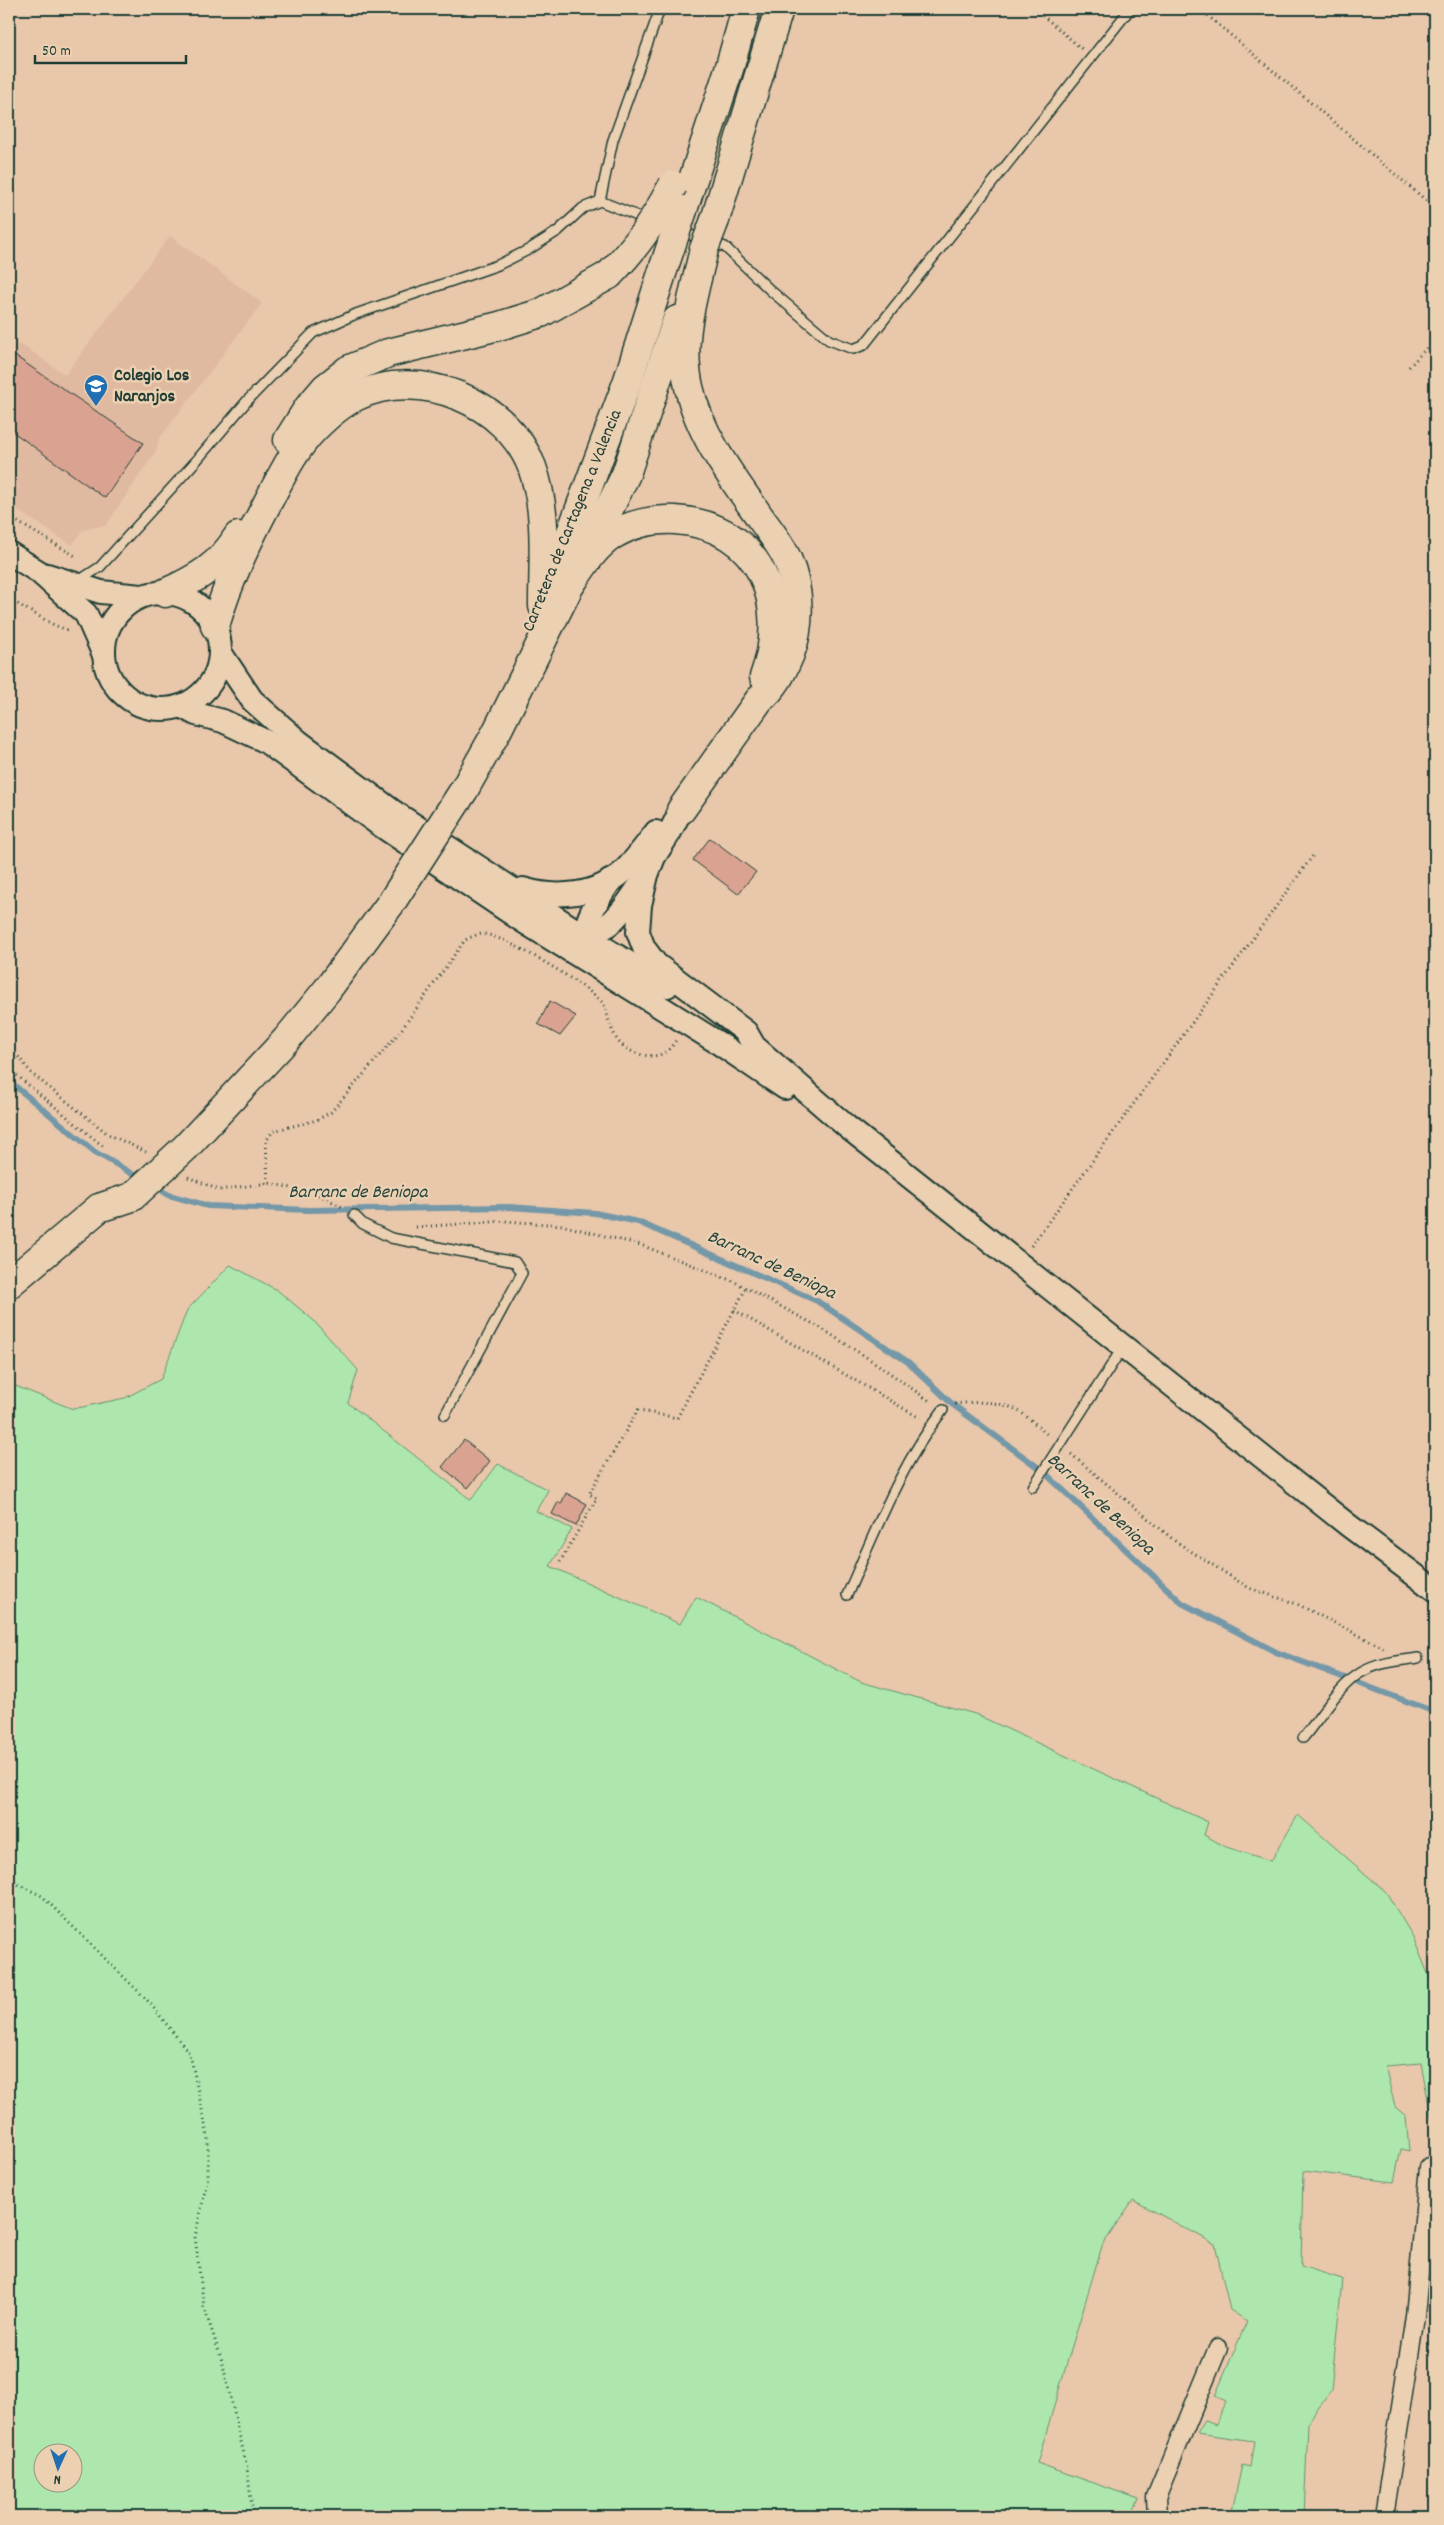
<svg xmlns="http://www.w3.org/2000/svg" width="1444" height="2525" font-family="Dekko,sans-serif">
	<rect width="100%" height="100%" fill="#e8c7ab"/>
	<filter id="ink" filterUnits="userSpaceOnUse"><feTurbulence type="fractalNoise" baseFrequency=".02" numOctaves="2"/><feDisplacementMap in="SourceGraphic" scale="10" xChannelSelector="R" yChannelSelector="G"/><feConvolveMatrix kernelMatrix="1 2 1 2 8 2 1 2 1" color-interpolation-filters="sRGB"/></filter>
	<g filter="url(#ink)">
		<!-- built -->
		<path fill="#e0b9a1" d="M 170,236 L 262,303 L 159,439 L 156,451 L 106,525 L 82,530 L 72,545 L 9,505 L 9,341 L 25,347 L 65,375 Z"/>
		<!-- green -->
		<path fill="#ade7ad" stroke="#669270" fill-rule="evenodd" d="M 230,1265 L 277,1290 L 312,1319 L 358,1370 L 348,1403 L 471,1500 L 498,1464 L 548,1490 L 536,1511 L 572,1529 L 550,1566 L 680,1624 L 696,1597 L 861,1682 L 975,1714 L 1208,1822 L 1204,1835 L 1226,1847 L 1271,1861 L 1298,1815 L 1386,1892 L 1413,1937 L 1435,1991 L 1435,2136 L 1421,2063 L 1385,2066 L 1395,2107 L 1406,2116 L 1409,2151 L 1401,2149 L 1394,2182 L 1303,2171 L 1301,2266 L 1342,2279 L 1331,2391 L 1308,2422 L 1304,2516 L 1231,2516 L 1242,2465 L 1250,2467 L 1254,2441 L 1197,2433 L 1205,2420 L 1216,2424 L 1226,2401 L 1215,2396 L 1247,2321 L 1230,2310 L 1215,2244 L 1133,2200 L 1102,2246 L 1037,2463 L 1139,2499 L 1131,2516 L 9,2516 L 9,1385 L 13,1385 L 73,1409 L 125,1398 L 161,1379 L 187,1310 ZM 42,2452 L 72,2452 L 72,2482 L 42,2482 Z"/>
		<g fill="none" stroke-linecap="round" stroke-linejoin="round">
			<!-- stream -->
			<g stroke="#7498a8" stroke-width="6">
				<path d="M 9,1081 L 95,1152 L 141,1179"/>
				<path d="M 154,1186 L 169,1195 L 208,1206 L 309,1210 L 509,1207 L 595,1213 L 638,1222 L 817,1301 L 908,1362 L 952,1404 L 1043,1471 L 1182,1603 L 1276,1652 L 1435,1712"/>
			</g>
		</g>
		<!-- building -->
		<g fill="#daa391" stroke="#1f3d34">
			<path d="M 9,352 L 143,443 L 105,498 L 9,429 Z"/>
			<path d="M 710,838 L 756,872 L 738,894 L 693,860 Z"/>
			<path d="M 550,1001 L 576,1016 L 560,1036 L 538,1024 Z"/>
			<path d="M 464,1440 L 490,1461 L 468,1488 L 442,1467 Z"/>
			<path d="M 566,1493 L 587,1504 L 576,1526 L 552,1514 L 558,1502 L 561,1504 Z"/>
		</g>
		<g fill="none" stroke-linecap="round" stroke-linejoin="round">
			<!-- service casing -->
			<g stroke="#1f3d34" stroke-width="12">
				<g id="service">
					<path d="M 600,201 L 613,140 L 660,9"/>
					<path d="M 679,231 L 725,247 L 770,290 L 829,340 L 853,349 L 864,345 L 1130,9"/>
					<path d="M 77,582 L 100,567 L 196,461 L 247,401 L 313,333 L 356,314 L 498,265 L 528,250 L 558,231 L 583,208 L 600,201 L 650,221"/>
					<path d="M 354,1215 L 363,1224 L 391,1238 L 515,1262 L 522,1273 L 445,1415"/>
					<path d="M 1033,1487 L 1123,1347"/>
					<path d="M 847,1595 C 875,1533 900,1465 943,1410"/>
					<path d="M 1303,1738 C 1319,1719 1341,1683 1362,1672 C 1380,1662 1399,1661 1418,1658"/>
				</g>
			</g>
			<!-- minor casing -->
			<g stroke="#1f3d34" stroke-width="21">
				<g id="minor">
					<path d="M 1157,2516 L 1156,2497 L 1218,2348"/>
					<path d="M 1384,2516 L 1415,2316 L 1429,2167"/>
				</g>
			</g>
			<!-- tertiary casing -->
			<g stroke="#1f3d34" stroke-width="26">
				<g id="tertiary">
					<path d="M 9,553 L 39,572 L 86,614 L 104,655"/>
					<path d="M 47,575 L 101,592 L 141,596"/>
					<circle cx="162" cy="651" r="58"/>
					<path d="M 220,652 L 252,700 L 298,741 L 394,812 L 586,937 L 667,986"/>
					<path d="M 181,706 L 196,714 L 223,721 L 265,741 L 380,825 L 521,920 L 720,1044 L 785,1088"/>
					<path d="M 681,810 L 670,832 L 654,857 L 647,875 L 640,905 L 638,932 L 644,948 L 656,964 L 746,1032 L 754,1046 L 846,1126 L 1348,1525 L 1435,1590"/>
					<path d="M 523,889 C 556,899 597,896 624,871 C 636,859 646,845 656,832"/>
					<path d="M 576,937 C 608,937 626,906 642,882"/>
					<path d="M 588,948 C 578,926 599,899 610,881"/>
				</g>
			</g>
			<!-- trunk casing -->
			<g stroke="#1f3d34" stroke-width="31">
				<g id="trunk">
					<path d="M 683,210 L 730,66 L 746,9"/>
					<path d="M 715,220 L 779,9"/>
					<path d="M 288,440 L 308,408 L 325,388 L 348,370 L 388,353 L 499,326 L 541,313 L 609,275"/>
					<path d="M 589,550 L 626,474 L 677,320"/>
					<path d="M 549,591 L 627,383 L 664,267"/>
					<path d="M 165,593 C 196,579 220,566 238,536"/>
					<path d="M 215,626 C 228,581 248,540 270,498 C 283,473 295,448 315,428 C 327,416 342,403 357,396 C 420,366 507,402 532,467 C 548,511 543,561 543,606"/>
					<path d="M 464,790 L 497,731 L 569,587 C 581,569 594,547 613,535 C 631,524 654,519 675,520 C 761,525 791,604 764,677"/>
					<path d="M 681,810 L 759,700 C 775,687 782,673 790,654 C 801,625 800,590 788,561 C 781,544 767,528 757,513 C 730,475 699,433 689,387 C 678,340 694,294 704,249"/>
					<path d="M 286,1040 L 327,990 L 391,903"/>
					<path d="M 9,1284 L 99,1208"/>
				</g>
			</g>
			<!-- path -->
			<g stroke="#1f3d34" stroke-width="3" stroke-dasharray="1 4" stroke-linecap="butt">
				<path d="M 1035,9 L 1082,49"/>
				<path d="M 1200,9 L 1435,208"/>
				<path d="M 1409,367 L 1435,339"/>
				<path d="M 9,517 L 77,557"/>
				<path d="M 9,599 L 54,625 L 70,631"/>
				<path d="M 9,1045 L 32,1074 L 108,1134 L 146,1152"/>
				<path d="M 9,1069 L 104,1147"/>
				<path d="M 188,1177 L 219,1190 L 268,1183 L 316,1193 L 344,1208"/>
				<path d="M 268,1183 L 266,1141 L 273,1131 L 317,1120 L 331,1112 L 399,1033 L 465,940 C 471,937 477,934 483,934 C 505,935 587,986 602,1002 C 607,1008 607,1017 610,1024 C 612,1030 616,1040 621,1044 C 631,1054 655,1061 667,1051 C 671,1048 674,1043 677,1039"/>
				<path d="M 416,1227 L 505,1221 L 561,1225 L 641,1245 L 735,1282 L 819,1327 L 877,1364 L 931,1402"/>
				<path d="M 1031,1246 L 1314,854"/>
				<path d="M 734,1310 L 920,1418"/>
				<path d="M 955,1404 C 970,1402 992,1401 1007,1406 C 1022,1410 1037,1426 1049,1436"/>
				<path d="M 1071,1454 L 1175,1541 L 1249,1588 L 1297,1604 L 1386,1649"/>
				<path d="M 560,1562 L 597,1498 L 589,1494 L 638,1410 L 677,1418 L 746,1288"/>
				<path d="M 9,1880 L 42,1896 L 149,2002 L 190,2054 L 208,2137 L 208,2177 L 195,2237 L 204,2307 L 222,2361 L 247,2467 L 252,2508 L 250,2516"/>
			</g>
			<!-- service -->
			<use href="#service" stroke="#ebd0b2" stroke-width="9"/>
			<!-- minor -->
			<use href="#minor" stroke="#ebd0b2" stroke-width="18"/>
			<!-- tertiary -->
			<use href="#tertiary" stroke="#ebd0b2" stroke-width="22"/>
			<!-- trunk -->
			<use href="#trunk" stroke="#ebd0b2" stroke-width="28"/>
			<!-- trunk-bridge casing -->
			<g stroke="#1f3d34" stroke-width="31" stroke-linecap="butt">
				<g id="trunk-bridge">
					<path d="M 704,249 L 715,220"/>
					<path d="M 664,267 L 683,210"/>
					<path d="M 609,275 C 639,244 653,222 673,185"/>
					<path d="M 391,903 L 464,790"/>
					<path d="M 99,1208 L 132,1197 L 186,1147 L 286,1040"/>
				</g>
			</g>
			<!-- trunk-bridge -->
			<use href="#trunk-bridge" stroke="#ebd0b2" stroke-width="28"/>
		</g>
	</g>
	<!-- icons -->
	<defs>
		<g id="school-pin" transform="scale(1.25)"><path d="M0 17L-7.5 6A9.5 9.5 0 1 1 7.5 6Z" fill="#1f6fb2" stroke="#ebd0b2"/><path d="M0-5L7-2L0 1L-7-2ZM-4 1L0 2.5L4 1V4Q0 6-4 4Z" fill="#fff"/></g>
	</defs>
	<g fill-rule="evenodd">
		<use href="#school-pin" x="96" y="386"/>
	</g>
	<g text-anchor="middle" dominant-baseline="central" stroke-width="5" stroke-linejoin="round" paint-order="stroke">
		<!-- poi labels -->
		<g font-size="18" font-weight="bold" fill="#1f3d34" stroke="#ebd0b2" text-anchor="start">
			<text x="114" y="376">Colegio Los<tspan x="114" dy="21">Naranjos</tspan></text>
		</g>
		<!-- street labels -->
		<g font-size="18" fill="#1f3d34" stroke="#ebd0b2">
			<text transform="translate(573 521) rotate(-68)">Carretera de Cartagena a Valencia</text>
		</g>
		<!-- water labels -->
		<g font-size="19" font-style="italic" fill="#26453e" stroke="#ebd0b2">
			<text x="358" y="1193">Barranc de Beniopa</text>
			<text transform="translate(771 1266) rotate(25)">Barranc de Beniopa</text>
			<text transform="translate(1100 1505) rotate(43)">Barranc de Beniopa</text>
		</g>
	</g>
	<!-- margin -->
	<rect width="1444" height="2525" fill="none" stroke="#ebd0b2" stroke-width="30"/>
	<rect x="15" y="15" width="1414" height="2495" fill="none" stroke="#1f3d34" stroke-width="2" filter="url(#ink)"/>
	<!-- north arrow -->
	<g transform="translate(58 2468) rotate(183)"><circle r="24" fill="#ebd0b2" stroke="#999580"/>
	<path d="M0-4L9 19L0 12L-9 19Z" fill="#1f6fb2"/>
	<text y="-8" font-size="14" font-weight="bold" text-anchor="middle" fill="#1f3d34">N</text>
	</g>
	<!-- scale -->
	<path d="M35 55v8h151v-8" fill="none" stroke="#1f3d34" stroke-width="2.5"/>
	<text x="42" y="55" font-size="15" fill="#1f3d34" stroke="#ebd0b2" stroke-width="4" paint-order="stroke">50 m</text>
</svg>
